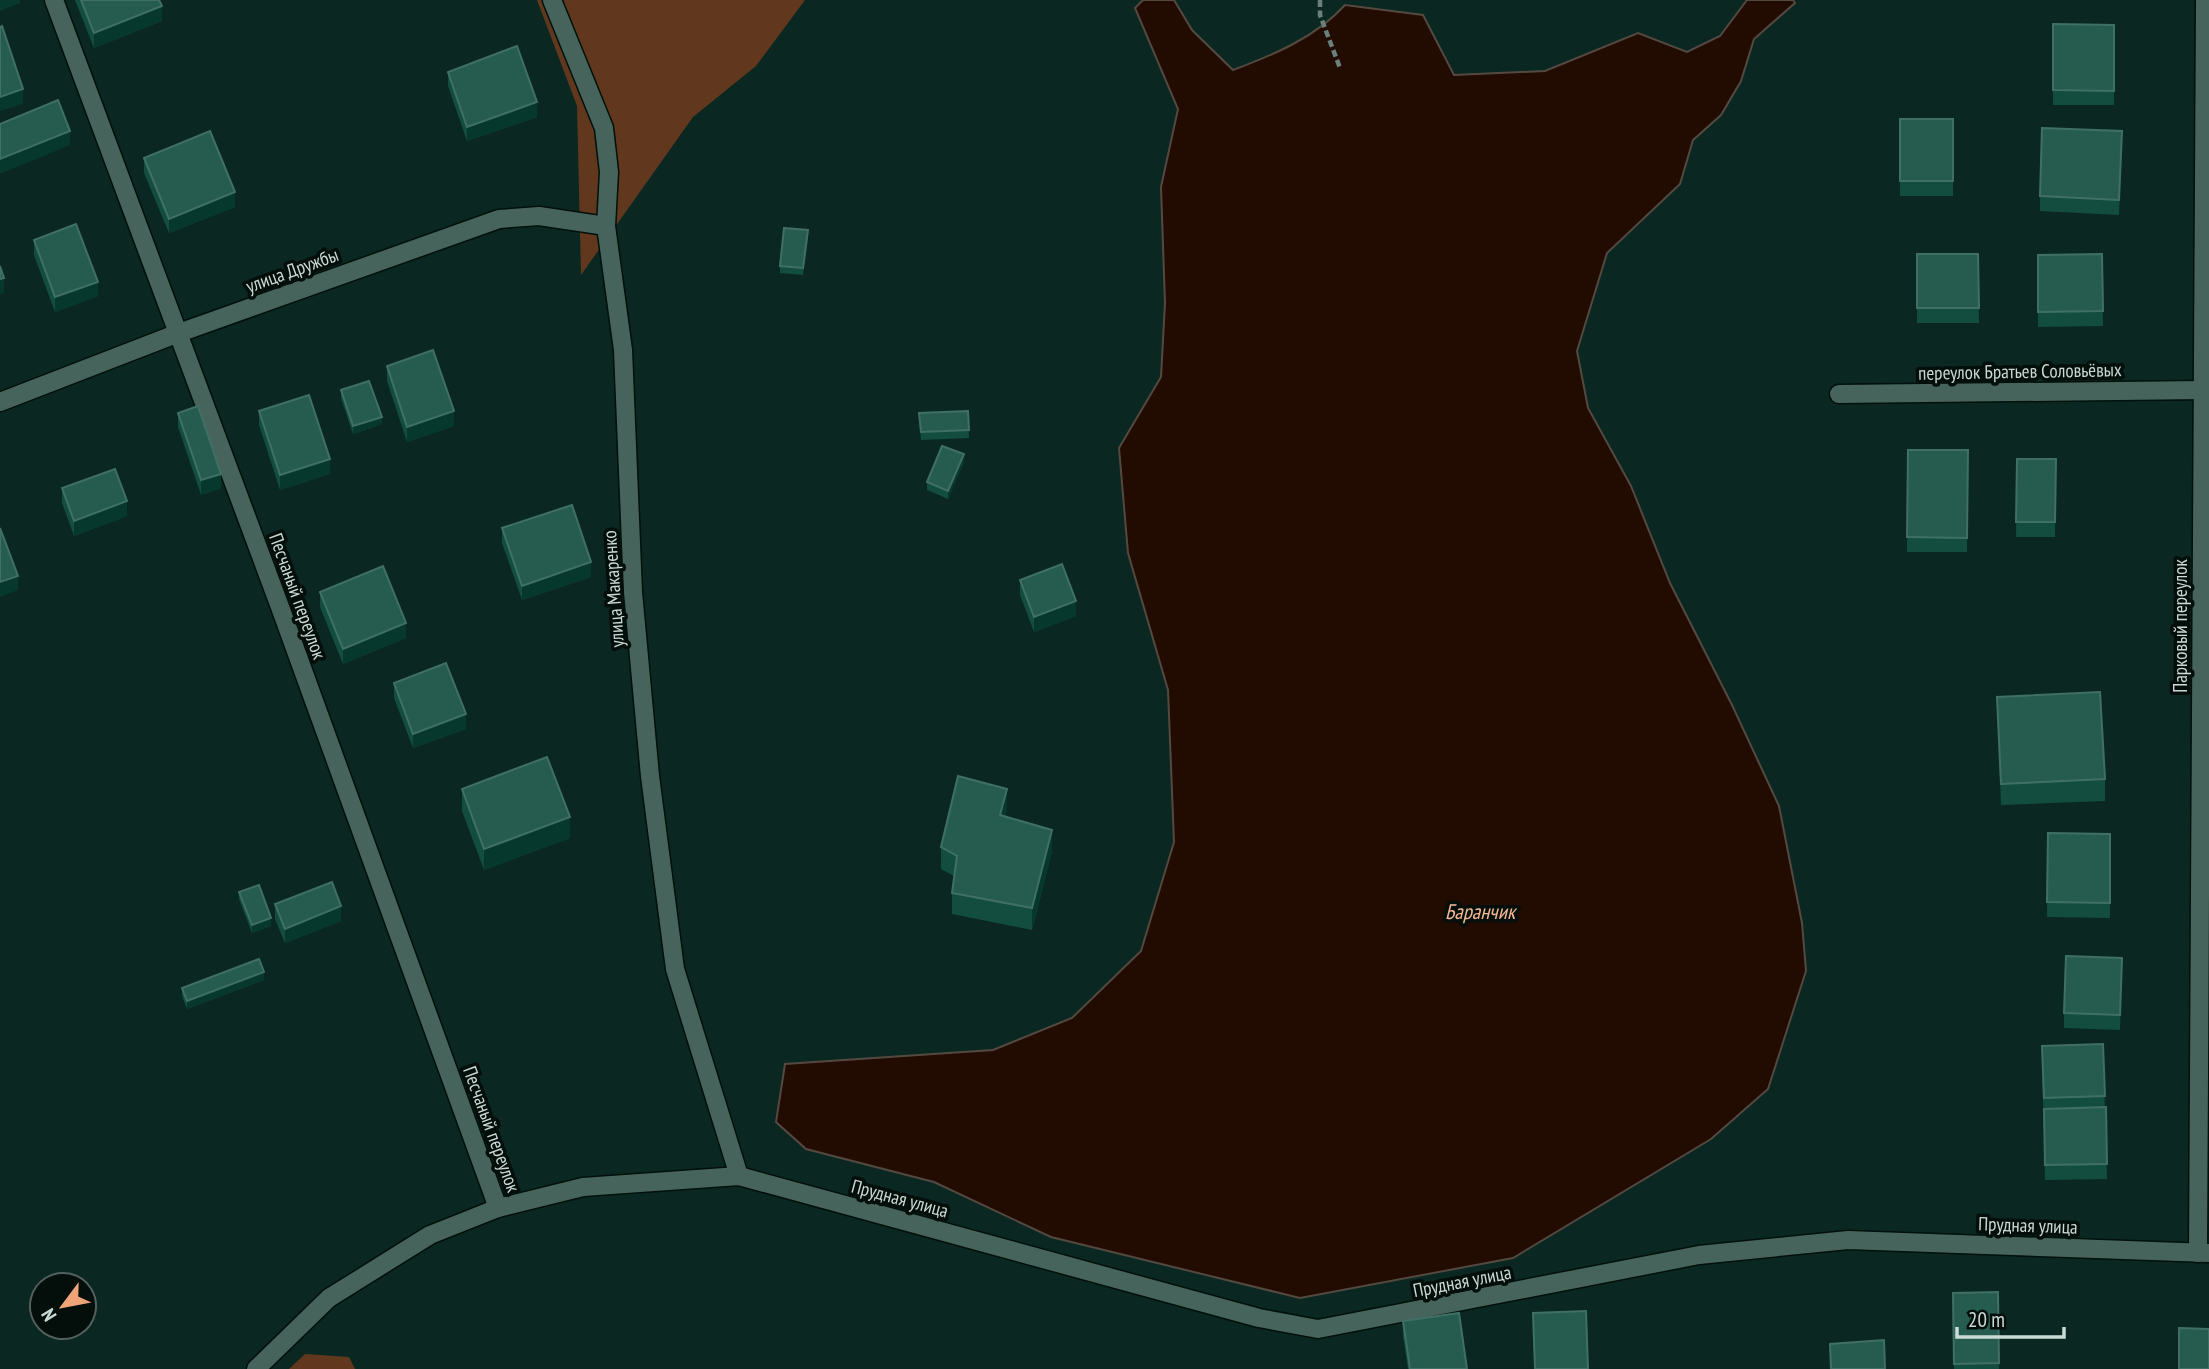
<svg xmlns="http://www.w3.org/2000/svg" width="2209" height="1369" font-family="'PT Sans Narrow',sans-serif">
	<rect width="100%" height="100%" fill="#0a2821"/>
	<!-- green -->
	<g fill="#61381e">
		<path d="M 537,0 L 805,0 L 756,66 L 693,117 L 581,275 L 577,106 Z"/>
		<path d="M 305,1354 L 349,1357 L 355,1369 L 289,1369 Z"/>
	</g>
	<!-- water -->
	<path fill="#220b00" stroke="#544940" stroke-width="2" d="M 1143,0 L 1174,0 L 1192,30 L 1233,70 C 1273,55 1315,38 1345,5 L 1423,15 L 1454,75 L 1545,71 L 1638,33 L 1687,52 L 1720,36 L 1747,0 L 1793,0 L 1795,3 L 1754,39 L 1741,81 L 1721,115 L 1693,140 L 1680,184 L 1607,253 L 1577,351 L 1588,408 L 1631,486 L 1670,583 L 1732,705 L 1779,806 L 1802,923 L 1806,971 L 1768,1089 L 1711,1139 L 1513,1258 L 1300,1298 L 1051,1237 L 934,1182 L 806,1149 L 776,1122 L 785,1064 L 993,1050 L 1072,1018 L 1141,951 L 1174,842 L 1168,690 L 1128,553 L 1119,448 L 1161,377 L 1165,303 L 1161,187 L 1178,109 L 1135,8 Z"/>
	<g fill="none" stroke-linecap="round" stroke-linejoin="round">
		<!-- minor casing -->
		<g stroke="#00100b" stroke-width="21">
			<g id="minor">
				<path d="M 54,0 L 280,607 L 498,1208"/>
				<path d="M 552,0 L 604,128 L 609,172 L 606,226 L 623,350 L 633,592 L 650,776 L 675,969 L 739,1176"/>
				<path d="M 1839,394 L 2203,390"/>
				<path d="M 0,402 L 176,334 L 499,219 L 539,216 L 606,226"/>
				<path d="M 2198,1253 L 2205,0"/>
				<path d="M 256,1369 L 329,1298 L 430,1235 L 498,1208 L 583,1187 L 739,1176 L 1259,1318 L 1318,1329 L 1699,1255 L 1848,1240 L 2209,1253"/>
			</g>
		</g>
		<!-- path -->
		<path stroke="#6a817b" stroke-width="4.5" stroke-dasharray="7 3.5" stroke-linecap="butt" d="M 1320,0 L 1320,15 L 1340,68"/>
		<!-- minor -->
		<use href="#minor" stroke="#46645b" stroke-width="18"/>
	</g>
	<!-- wall -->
	<g fill="#134d40">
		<path d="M 75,0 L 159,0 L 162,21 L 94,48 Z"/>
		<path d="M 2053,24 L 2114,25 L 2114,105 L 2053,105 Z"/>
		<path d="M 448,72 L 537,117 L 467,141 L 448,86 Z"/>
		<rect x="1900" y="119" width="53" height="77"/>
		<path d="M 2122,131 L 2119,215 L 2040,211 L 2040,196 Z"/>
		<path d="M 144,158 L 235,207 L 169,233 L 144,173 Z"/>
		<path d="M 808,238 L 803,275 L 780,273 L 780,266 Z"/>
		<path d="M 34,240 L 98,296 L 55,312 L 34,255 Z"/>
		<path d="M 1917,254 L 1978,254 L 1979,323 L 1917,323 Z"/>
		<path d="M 2102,254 L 2103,326 L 2038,327 L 2038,255 Z"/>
		<path d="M 387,366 L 454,426 L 407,442 L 387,381 Z"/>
		<path d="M 341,390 L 382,424 L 353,434 L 341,398 Z"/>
		<path d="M 259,411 L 330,474 L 280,490 L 259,425 Z"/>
		<path d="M 968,411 L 969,438 L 921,440 L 919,413 Z"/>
		<path d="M 178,413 L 221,488 L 201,495 L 178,427 Z"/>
		<path d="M 1908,450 L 1968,450 L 1967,552 L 1907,552 Z"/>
		<path d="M 2017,459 L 2056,459 L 2055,537 L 2016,537 Z"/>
		<path d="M 964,462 L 948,499 L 927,490 L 927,482 Z"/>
		<path d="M 62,488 L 127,516 L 74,536 L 62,503 Z"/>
		<path d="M 502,528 L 591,577 L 522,600 L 502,543 Z"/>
		<path d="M 1020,580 L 1076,616 L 1034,632 L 1020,595 Z"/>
		<path d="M 320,592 L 406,638 L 343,664 L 320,607 Z"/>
		<path d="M 394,683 L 466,729 L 413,748 L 394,698 Z"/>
		<path d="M 1997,697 L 2105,779 L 2105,801 L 2001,805 Z"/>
		<path d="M 462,789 L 570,838 L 484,870 L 462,811 Z"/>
		<path d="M 1007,810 L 1005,816 L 1052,852 L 1032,930 L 952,914 L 952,893 L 954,876 L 941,869 L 941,847 Z"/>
		<path d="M 2048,833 L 2110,834 L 2110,918 L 2047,917 Z"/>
		<path d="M 239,892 L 271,926 L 252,933 L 239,899 Z"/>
		<path d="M 275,904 L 341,921 L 285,943 L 275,919 Z"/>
		<path d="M 2122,958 L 2120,1030 L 2064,1028 L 2064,1013 Z"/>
		<path d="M 264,980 L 187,1009 L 182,996 L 182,988 Z"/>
		<path d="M 2103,1044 L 2107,1179 L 2045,1180 L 2042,1061 Z"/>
		<path d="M 1998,1292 L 1999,1369 L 1954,1369 L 1953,1293 Z"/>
		<path d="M 1403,1321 L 1467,1369 L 1408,1369 L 1403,1336 Z"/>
	</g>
	<!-- shaded-wall -->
	<g fill="#07382d">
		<path d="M 0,0 L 20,0 L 20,3 L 0,11 Z"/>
		<path d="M 162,6 L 162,21 L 94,48 L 94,33 Z"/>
		<path d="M 23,89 L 23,104 L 0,111 L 0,97 Z"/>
		<path d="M 537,102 L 537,117 L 467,141 L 467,127 Z"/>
		<path d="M 70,131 L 70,145 L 0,174 L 0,159 Z"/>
		<path d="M 235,192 L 235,207 L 169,233 L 169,219 Z"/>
		<path d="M 4,278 L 4,293 L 0,294 L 0,279 Z"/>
		<path d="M 98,282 L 98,296 L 55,312 L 55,297 Z"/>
		<path d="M 454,411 L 454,426 L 407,442 L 407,427 Z"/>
		<path d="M 382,417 L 382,424 L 353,434 L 353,426 Z"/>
		<path d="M 964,454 L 964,462 L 948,499 L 948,491 Z"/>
		<path d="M 330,459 L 330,474 L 280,490 L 280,475 Z"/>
		<path d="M 221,474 L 221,488 L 201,495 L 201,480 Z"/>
		<path d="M 127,501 L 127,516 L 74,536 L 74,521 Z"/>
		<path d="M 591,562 L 591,577 L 522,600 L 522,586 Z"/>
		<path d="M 18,576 L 18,590 L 0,597 L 0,582 Z"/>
		<path d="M 1076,601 L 1076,616 L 1034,632 L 1034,617 Z"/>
		<path d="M 406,623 L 406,638 L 343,664 L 343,649 Z"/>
		<path d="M 466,714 L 466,729 L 413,748 L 413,734 Z"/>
		<path d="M 1007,789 L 1007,810 L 1000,836 L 1000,815 Z"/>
		<path d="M 570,817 L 570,838 L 484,870 L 484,849 Z"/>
		<path d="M 1052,830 L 1052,852 L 1032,930 L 1032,908 Z"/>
		<path d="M 341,906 L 341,921 L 285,943 L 285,929 Z"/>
		<path d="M 271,918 L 271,926 L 252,933 L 252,925 Z"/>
		<path d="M 264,972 L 264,980 L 187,1009 L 187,1001 Z"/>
	</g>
	<!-- building -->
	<g fill="#265c50" stroke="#407065" stroke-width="2">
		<path d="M 81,0 L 159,0 L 162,6 L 94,33 Z"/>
		<path d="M 2053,24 L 2114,25 L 2114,91 L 2053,90 Z"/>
		<path d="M 2,26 L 23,89 L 0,97 L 0,27 Z"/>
		<path d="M 517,46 L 537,102 L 467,127 L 448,72 Z"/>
		<path d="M 58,100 L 70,131 L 0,159 L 0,124 Z"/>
		<rect x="1900" y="119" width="53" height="62"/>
		<path d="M 2042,128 L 2122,131 L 2119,200 L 2040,196 Z"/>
		<path d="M 210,131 L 235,192 L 169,219 L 144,158 Z"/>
		<path d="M 76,224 L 98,282 L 55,297 L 34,240 Z"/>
		<path d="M 784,228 L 808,230 L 803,268 L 780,266 Z"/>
		<path d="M 1917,254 L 1978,254 L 1979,308 L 1917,308 Z"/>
		<path d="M 2102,254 L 2103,311 L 2038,312 L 2038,255 Z"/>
		<path d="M 0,266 L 4,278 L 0,279 Z"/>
		<path d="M 433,350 L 454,411 L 407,427 L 387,366 Z"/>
		<path d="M 369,381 L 382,417 L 353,426 L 341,390 Z"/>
		<path d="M 309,395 L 330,459 L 280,475 L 259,411 Z"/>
		<path d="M 198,406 L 221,474 L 201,480 L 178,413 Z"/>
		<path d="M 968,411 L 969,430 L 921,432 L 919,413 Z"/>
		<path d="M 942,446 L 964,454 L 948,491 L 927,482 Z"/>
		<path d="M 1908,450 L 1968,450 L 1967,538 L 1907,537 Z"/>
		<path d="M 2017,459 L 2056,459 L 2055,522 L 2016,522 Z"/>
		<path d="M 115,469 L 127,501 L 74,521 L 62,488 Z"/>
		<path d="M 572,505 L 591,562 L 522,586 L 502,528 Z"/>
		<path d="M 0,528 L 18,576 L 0,582 Z"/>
		<path d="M 1062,564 L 1076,601 L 1034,617 L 1020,580 Z"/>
		<path d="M 383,566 L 406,623 L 343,649 L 320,592 Z"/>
		<path d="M 446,663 L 466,714 L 413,734 L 394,683 Z"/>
		<path d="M 2100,692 L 2105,779 L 2001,784 L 1997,697 Z"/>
		<path d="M 547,757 L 570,817 L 484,849 L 462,789 Z"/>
		<path d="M 958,776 L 1007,789 L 1000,815 L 1052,830 L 1032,908 L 952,893 L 957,856 L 941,847 Z"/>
		<path d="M 2048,833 L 2110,834 L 2110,903 L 2047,902 Z"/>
		<path d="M 332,882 L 341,906 L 285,929 L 275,904 Z"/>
		<path d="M 259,885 L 271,918 L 252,925 L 239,892 Z"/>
		<path d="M 2066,956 L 2122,958 L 2120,1015 L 2064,1013 Z"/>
		<path d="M 259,959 L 264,972 L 187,1001 L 182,988 Z"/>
		<path d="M 2103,1044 L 2105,1096 L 2044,1098 L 2042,1046 Z"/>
		<path d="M 2106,1107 L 2107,1164 L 2045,1165 L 2044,1109 Z"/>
		<path d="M 1998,1292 L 1999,1363 L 1954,1364 L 1953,1293 Z"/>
		<path d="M 1586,1311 L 1588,1369 L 1535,1369 L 1533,1313 Z"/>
		<path d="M 1459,1313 L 1467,1369 L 1410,1369 L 1403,1321 Z"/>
		<path d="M 2179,1328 L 2209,1329 L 2209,1369 L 2179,1369 Z"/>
		<path d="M 1884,1340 L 1885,1369 L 1831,1369 L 1830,1344 Z"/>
	</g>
	<g text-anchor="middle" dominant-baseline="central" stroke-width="7" stroke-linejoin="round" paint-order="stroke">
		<!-- street labels -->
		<g font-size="19" fill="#cadad5" stroke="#040e0b">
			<text transform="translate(292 270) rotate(-20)">улица Дружбы</text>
			<text transform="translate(2020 371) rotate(-1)">переулок Братьев Соловьёвых</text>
			<text transform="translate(613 589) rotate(-94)">улица Макаренко</text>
			<text transform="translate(298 596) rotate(70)">Песчаный переулок</text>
			<text transform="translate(2180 626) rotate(-90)">Парковый переулок</text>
			<text transform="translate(492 1129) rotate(70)">Песчаный переулок</text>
			<text transform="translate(900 1198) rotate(15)">Прудная улица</text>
			<text transform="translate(2028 1225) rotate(2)">Прудная улица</text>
			<text transform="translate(1462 1281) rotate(-11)">Прудная улица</text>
		</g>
		<!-- water labels -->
		<g font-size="21" font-style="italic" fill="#f6b895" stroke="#040e0b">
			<text x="1480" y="911">Баранчик</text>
		</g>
	</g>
	<!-- north arrow -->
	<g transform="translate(63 1306) rotate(238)"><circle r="33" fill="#040e0b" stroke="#53605c" stroke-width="2"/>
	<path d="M0-5L12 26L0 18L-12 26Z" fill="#efa377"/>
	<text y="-10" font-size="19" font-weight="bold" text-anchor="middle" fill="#cadad5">N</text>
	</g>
	<!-- scale -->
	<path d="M1957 1327v10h107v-10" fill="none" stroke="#cadad5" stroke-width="3.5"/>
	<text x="1968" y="1327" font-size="21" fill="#cadad5" stroke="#040e0b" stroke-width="5" paint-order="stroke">20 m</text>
</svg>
